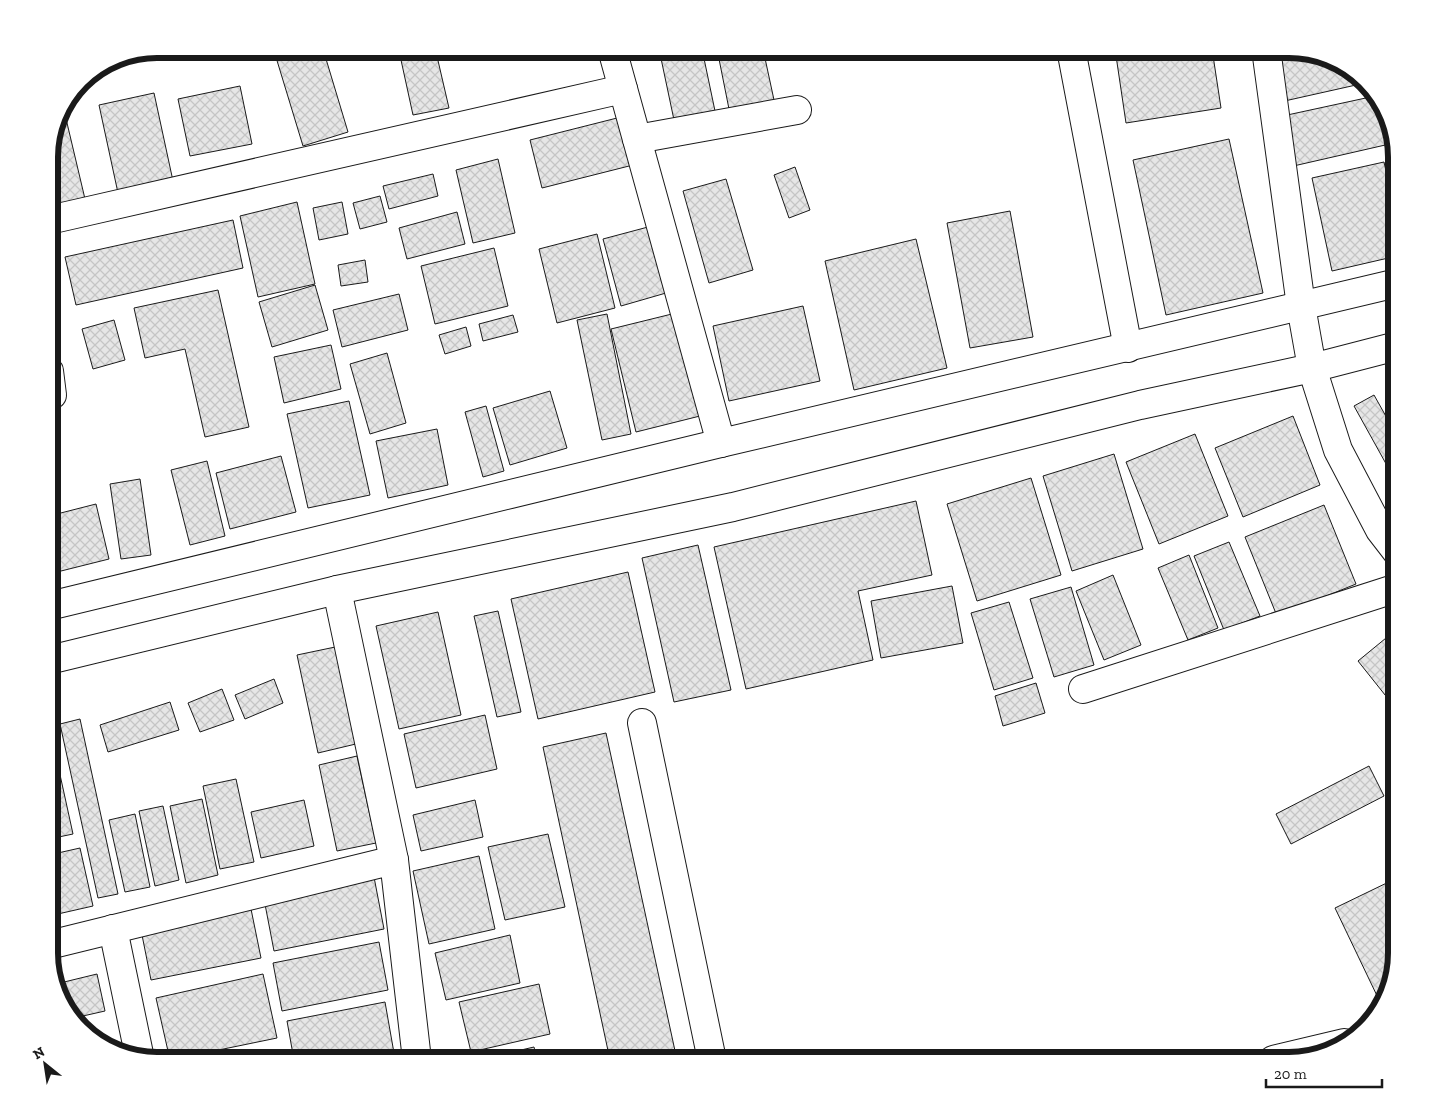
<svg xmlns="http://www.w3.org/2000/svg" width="1446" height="1109" font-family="'Zilla Slab',serif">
	<defs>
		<pattern id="building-cross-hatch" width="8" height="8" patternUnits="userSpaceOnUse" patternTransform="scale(1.25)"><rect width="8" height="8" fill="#e6e6e6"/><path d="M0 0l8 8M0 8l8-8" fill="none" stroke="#c5c5c5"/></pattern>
	</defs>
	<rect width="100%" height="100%" fill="#fff"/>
	<!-- building -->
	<g fill="url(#building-cross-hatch)" stroke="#1a1a1a">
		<path d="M 157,49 L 178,49 L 178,52 L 124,64 L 122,56 Z"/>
		<path d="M 293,49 L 323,49 L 348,132 L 303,146 L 275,54 Z"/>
		<path d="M 369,49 L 399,49 L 370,56 Z"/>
		<path d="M 659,49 L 702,49 L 715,111 L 674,120 Z"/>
		<path d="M 717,49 L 763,49 L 774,100 L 729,109 Z"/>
		<path d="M 1115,49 L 1212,49 L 1221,108 L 1126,123 Z"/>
		<path d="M 1268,49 L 1289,49 L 1355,71 L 1365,83 L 1280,102 Z"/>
		<path d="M 436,52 L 449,108 L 413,115 L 401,60 Z"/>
		<path d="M 240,86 L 252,144 L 190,156 L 178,99 Z"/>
		<path d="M 154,93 L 173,181 L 118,193 L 99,105 Z"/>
		<path d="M 1375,96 L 1386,109 L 1394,143 L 1289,167 L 1278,117 Z"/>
		<path d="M 63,106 L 85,199 L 49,207 L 49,150 L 60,109 Z"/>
		<path d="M 625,116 L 637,164 L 542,188 L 530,140 Z"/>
		<path d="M 1229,139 L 1263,293 L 1166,315 L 1133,160 Z"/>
		<path d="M 498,159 L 515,233 L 473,243 L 456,170 Z"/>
		<path d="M 1384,162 L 1397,221 L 1397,256 L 1332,271 L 1312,178 Z"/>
		<path d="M 795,167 L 810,210 L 789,218 L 774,175 Z"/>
		<path d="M 433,174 L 438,196 L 389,209 L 383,186 Z"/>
		<path d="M 726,179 L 753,270 L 709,283 L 683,191 Z"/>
		<path d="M 380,196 L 387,222 L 360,229 L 353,203 Z"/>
		<path d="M 297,202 L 315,284 L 258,297 L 240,216 Z"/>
		<path d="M 342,202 L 348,234 L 319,240 L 313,208 Z"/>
		<path d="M 1010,211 L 1033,337 L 970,348 L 947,223 Z"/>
		<path d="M 457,212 L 465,244 L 407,259 L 399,228 Z"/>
		<path d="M 233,220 L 243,268 L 76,305 L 65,257 Z"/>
		<path d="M 648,227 L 666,293 L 621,306 L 603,239 Z"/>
		<path d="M 597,234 L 615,308 L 557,323 L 539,249 Z"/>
		<path d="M 916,239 L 947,368 L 854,390 L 825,261 Z"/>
		<path d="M 494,248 L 508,306 L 435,324 L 421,266 Z"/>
		<path d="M 365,260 L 368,282 L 341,286 L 338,265 Z"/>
		<path d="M 315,285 L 328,330 L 272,347 L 259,302 Z"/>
		<path d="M 218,290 L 249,427 L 205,437 L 185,349 L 145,358 L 134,308 Z"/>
		<path d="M 399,294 L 408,330 L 342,347 L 333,310 Z"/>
		<path d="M 803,306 L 820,381 L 729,401 L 713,326 Z"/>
		<path d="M 676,313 L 700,416 L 636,432 L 611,329 Z"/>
		<path d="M 607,314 L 631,434 L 602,440 L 577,320 Z"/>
		<path d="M 513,315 L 518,332 L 483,341 L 479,324 Z"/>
		<path d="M 114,320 L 125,360 L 93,369 L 82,329 Z"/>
		<path d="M 466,327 L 471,346 L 445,354 L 439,335 Z"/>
		<path d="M 331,345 L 341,389 L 284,403 L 274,357 Z"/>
		<path d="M 387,353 L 406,423 L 370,434 L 350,364 Z"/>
		<path d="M 550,391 L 567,448 L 510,465 L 493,408 Z"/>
		<path d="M 1374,395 L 1397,436 L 1397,467 L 1390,471 L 1354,406 Z"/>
		<path d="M 349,401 L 370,495 L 308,508 L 287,414 Z"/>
		<path d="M 486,406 L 504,471 L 483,477 L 465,412 Z"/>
		<path d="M 1293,416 L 1320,485 L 1243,517 L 1215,448 Z"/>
		<path d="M 437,429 L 448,485 L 388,498 L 376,441 Z"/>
		<path d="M 1195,434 L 1228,516 L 1159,544 L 1126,462 Z"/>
		<path d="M 1114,454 L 1143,549 L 1072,571 L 1043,476 Z"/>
		<path d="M 281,456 L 296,512 L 230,529 L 216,473 Z"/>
		<path d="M 207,461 L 225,536 L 190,545 L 171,470 Z"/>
		<path d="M 1031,478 L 1061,575 L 977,601 L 947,504 Z"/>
		<path d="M 140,479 L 151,555 L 121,559 L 110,484 Z"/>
		<path d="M 1397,487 L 1397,506 L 1389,492 Z"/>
		<path d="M 916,501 L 932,575 L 858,591 L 873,660 L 746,689 L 714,547 Z"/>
		<path d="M 96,504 L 109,559 L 49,574 L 49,516 Z"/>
		<path d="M 1324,505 L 1356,584 L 1277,616 L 1245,537 Z"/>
		<path d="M 1229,542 L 1260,616 L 1224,630 L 1194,556 Z"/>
		<path d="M 698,545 L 731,690 L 674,702 L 642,558 Z"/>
		<path d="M 1189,555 L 1218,628 L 1188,640 L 1158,568 Z"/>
		<path d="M 628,572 L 655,692 L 538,719 L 511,599 Z"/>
		<path d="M 1113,575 L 1141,645 L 1104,660 L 1076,591 Z"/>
		<path d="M 952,586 L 963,643 L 881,658 L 871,601 Z"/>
		<path d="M 1071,587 L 1094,665 L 1054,677 L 1030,599 Z"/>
		<path d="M 1009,602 L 1033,678 L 994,690 L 971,613 Z"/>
		<path d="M 498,611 L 521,712 L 497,717 L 474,616 Z"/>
		<path d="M 438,612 L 461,715 L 399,729 L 376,626 Z"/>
		<path d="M 1397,629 L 1397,710 L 1358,661 Z"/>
		<path d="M 340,646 L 360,743 L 318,753 L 297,655 Z"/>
		<path d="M 274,679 L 283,703 L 245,719 L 235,695 Z"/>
		<path d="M 1036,683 L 1045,713 L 1003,726 L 995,696 Z"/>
		<path d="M 222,689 L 234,720 L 200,732 L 188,703 Z"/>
		<path d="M 170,702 L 179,730 L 108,752 L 100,725 Z"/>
		<path d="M 485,715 L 497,769 L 416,788 L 404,734 Z"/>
		<path d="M 80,719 L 118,894 L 98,898 L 60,724 Z"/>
		<path d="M 49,729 L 50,729 L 73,834 L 49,839 Z"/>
		<path d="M 606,733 L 677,1060 L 610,1060 L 543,747 Z"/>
		<path d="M 357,756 L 376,843 L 337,851 L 319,765 Z"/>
		<path d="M 1369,766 L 1384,796 L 1291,844 L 1276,814 Z"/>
		<path d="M 236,779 L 254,862 L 220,869 L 203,786 Z"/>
		<path d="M 202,799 L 218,875 L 186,883 L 170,806 Z"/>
		<path d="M 304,800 L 314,846 L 261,858 L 251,812 Z"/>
		<path d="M 475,800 L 483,837 L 421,851 L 413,815 Z"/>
		<path d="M 163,806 L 179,880 L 155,886 L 139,811 Z"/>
		<path d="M 135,814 L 150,887 L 125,892 L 109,820 Z"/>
		<path d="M 548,834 L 565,907 L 505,920 L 488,847 Z"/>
		<path d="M 80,848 L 93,906 L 49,916 L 49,855 Z"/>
		<path d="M 479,856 L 495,929 L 429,944 L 413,871 Z"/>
		<path d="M 374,877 L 384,929 L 274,951 L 264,899 Z"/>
		<path d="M 1397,878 L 1397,952 L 1380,1002 L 1335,908 Z"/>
		<path d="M 251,909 L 261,958 L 151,980 L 141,930 Z"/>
		<path d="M 510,935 L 520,983 L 446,1000 L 435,953 Z"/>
		<path d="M 379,942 L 388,990 L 282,1011 L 273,963 Z"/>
		<path d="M 97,974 L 105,1011 L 74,1018 L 65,1006 L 60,983 Z"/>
		<path d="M 263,974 L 277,1038 L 170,1060 L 156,998 Z"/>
		<path d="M 539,984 L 550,1034 L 471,1052 L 459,1002 Z"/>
		<path d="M 385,1002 L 394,1053 L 360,1060 L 294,1060 L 287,1021 Z"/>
		<path d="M 534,1047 L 537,1060 L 478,1060 Z"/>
		<path d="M 272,1051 L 274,1060 L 227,1060 Z"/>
	</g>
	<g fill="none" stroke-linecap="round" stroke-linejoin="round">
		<!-- minor casing -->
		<g stroke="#1a1a1a" stroke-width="30">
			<g id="minor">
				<path d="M 612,49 L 721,443"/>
				<path d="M 1071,49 L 1128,348"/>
				<path d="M 1266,49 L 1301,306 L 1312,368 L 1338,450 L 1380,530 L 1397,552"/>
				<path d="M 637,139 L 797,110"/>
				<path d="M 49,220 L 623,89"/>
				<path d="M 49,371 L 52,395"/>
				<path d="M 337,590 L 394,860"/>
				<path d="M 1083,689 L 1397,588"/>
				<path d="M 642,723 L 712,1060"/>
				<path d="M 113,929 L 139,1054"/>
				<path d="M 49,945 L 394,860 L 417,1060"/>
				<path d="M 1273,1060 L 1344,1043"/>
			</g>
		</g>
		<!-- major casing -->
		<g stroke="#1a1a1a" stroke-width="30">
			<g id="major">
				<path d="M 49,606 L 721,443 L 1397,283"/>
				<path d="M 49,660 L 337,590 L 733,507 L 1140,405 L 1312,368 L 1397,346"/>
			</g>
		</g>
		<!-- minor -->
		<use href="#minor" stroke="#fff" stroke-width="28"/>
		<!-- major -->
		<use href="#major" stroke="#fff" stroke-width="28"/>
	</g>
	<!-- crop -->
	<path d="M0 0H1446V1109H0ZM157 58H1289A99 99 0 0 1 1388 157V953A99 99 0 0 1 1289 1052H157A99 99 0 0 1 58 953V157A99 99 0 0 1 157 58Z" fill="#fff" fill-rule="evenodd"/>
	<path fill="none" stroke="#1a1a1a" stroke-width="6" d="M157 58H1289A99 99 0 0 1 1388 157V953A99 99 0 0 1 1289 1052H157A99 99 0 0 1 58 953V157A99 99 0 0 1 157 58Z"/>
	<!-- north arrow -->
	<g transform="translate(45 1064) rotate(330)" stroke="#ffffff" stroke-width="4" paint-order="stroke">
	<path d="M0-4L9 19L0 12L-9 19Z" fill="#1a1a1a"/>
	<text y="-8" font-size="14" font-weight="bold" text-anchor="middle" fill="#1a1a1a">N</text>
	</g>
	<!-- scale -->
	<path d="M1266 1079v8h116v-8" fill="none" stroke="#1a1a1a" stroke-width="2.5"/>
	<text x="1274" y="1079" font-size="15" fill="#1a1a1a" stroke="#ffffff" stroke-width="4" paint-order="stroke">20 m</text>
</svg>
